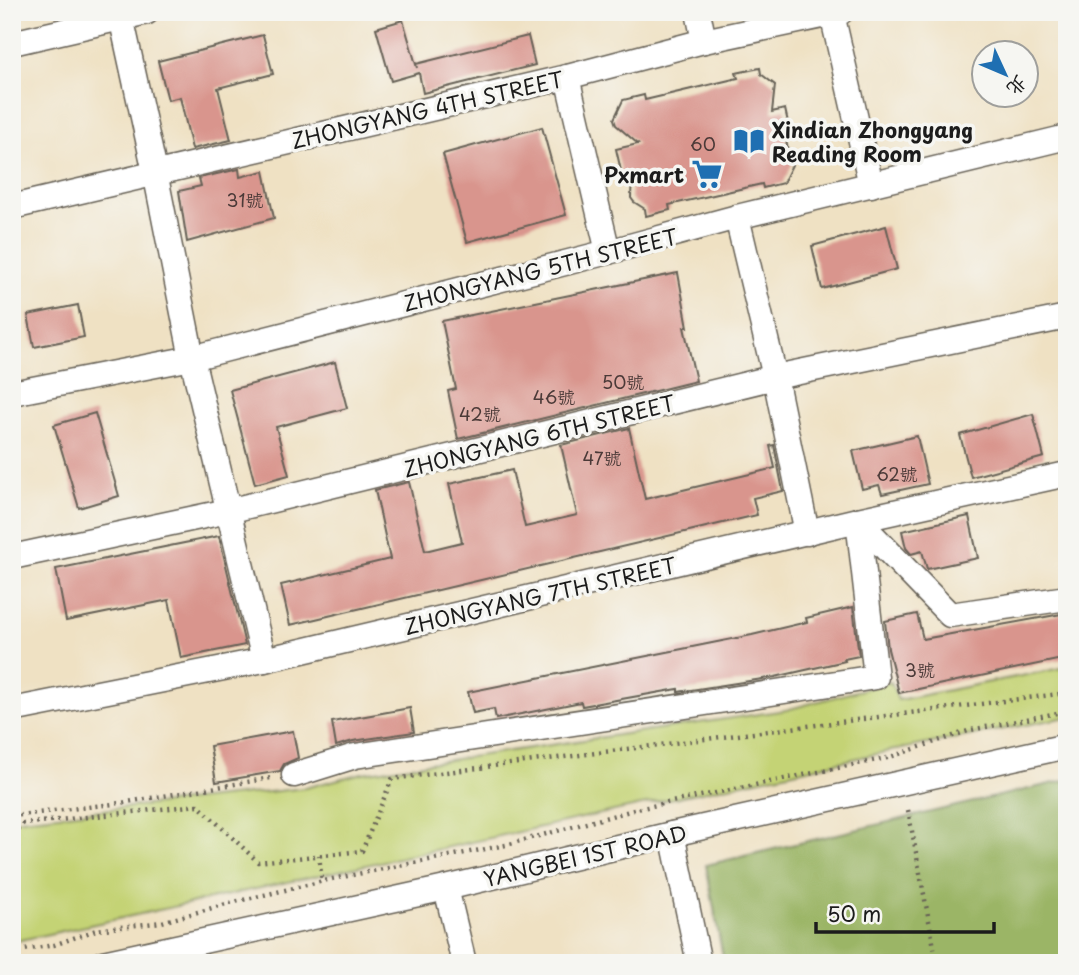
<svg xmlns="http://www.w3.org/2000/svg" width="1079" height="975" font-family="'Playpen Sans','LXGW WenKai TC',sans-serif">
	<rect width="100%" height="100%" fill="#f6f6f2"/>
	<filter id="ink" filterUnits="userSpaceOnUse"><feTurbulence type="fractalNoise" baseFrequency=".0143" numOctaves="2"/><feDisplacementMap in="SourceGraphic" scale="14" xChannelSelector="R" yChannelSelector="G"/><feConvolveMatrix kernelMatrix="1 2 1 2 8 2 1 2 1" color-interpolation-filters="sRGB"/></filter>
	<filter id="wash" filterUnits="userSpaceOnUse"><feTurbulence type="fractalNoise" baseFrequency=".00686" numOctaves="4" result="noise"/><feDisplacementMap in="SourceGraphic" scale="28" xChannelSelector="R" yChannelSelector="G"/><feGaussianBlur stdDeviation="1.57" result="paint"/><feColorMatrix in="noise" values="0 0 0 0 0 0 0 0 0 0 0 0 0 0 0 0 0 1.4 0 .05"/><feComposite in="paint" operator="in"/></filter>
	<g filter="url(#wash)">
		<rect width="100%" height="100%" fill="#efe1c3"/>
		<!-- green -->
		<path fill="#c4d375" stroke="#707848" stroke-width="2" d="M 1067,667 L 1067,717 L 885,752 L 12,942 L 12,820 L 305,788 L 362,773 L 786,710 L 891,682 L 898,700 Z"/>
		<!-- forest -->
		<path fill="#9bb566" stroke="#5c6841" stroke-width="2" d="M 1067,780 L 1067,963 L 724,963 L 706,865 Z"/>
		<g id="blocks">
			<!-- building -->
			<g fill="#d9958d">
				<path d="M 403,20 L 417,68 L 416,64 L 528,36 L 535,65 L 423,93 L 419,73 L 391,81 L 376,28 Z"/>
				<path d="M 263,35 L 273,74 L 218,88 L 231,140 L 192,149 L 180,97 L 168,100 L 158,61 Z"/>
				<path d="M 760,68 L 761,74 L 775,85 L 772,112 L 785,109 L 791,136 L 785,137 L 792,165 L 783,183 L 763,188 L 762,184 L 669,205 L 670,210 L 646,216 L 645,209 L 634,202 L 631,198 L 632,173 L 622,175 L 616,149 L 638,144 L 616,125 L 614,119 L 623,100 L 644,95 L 645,100 L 738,78 L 736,73 Z"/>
				<path d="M 542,127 L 566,215 L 467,242 L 443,154 Z"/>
				<path d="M 239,169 L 240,177 L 264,171 L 274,218 L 187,242 L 179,191 L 201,186 L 199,178 Z"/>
				<path d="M 886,226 L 897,269 L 822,289 L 812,246 Z"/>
				<path d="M 678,273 L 688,327 L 684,327 L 696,381 L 458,439 L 448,391 L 456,389 L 442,321 Z"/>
				<path d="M 78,305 L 84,337 L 34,347 L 28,315 Z"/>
				<path d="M 335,362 L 347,408 L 276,427 L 289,475 L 255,484 L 230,390 Z"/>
				<path d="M 95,413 L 119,496 L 79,508 L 54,425 Z"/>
				<path d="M 1033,414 L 1044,457 L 971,477 L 960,435 Z"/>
				<path d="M 629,428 L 645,499 L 775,468 L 770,446 L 774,445 L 783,491 L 753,498 L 757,515 L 290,625 L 281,585 L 390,559 L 375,490 L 409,482 L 425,551 L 462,542 L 449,484 L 512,470 L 525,527 L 577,515 L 561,445 Z"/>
				<path d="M 917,436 L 928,484 L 882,494 L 879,485 L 862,489 L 853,451 Z"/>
				<path d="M 969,516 L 978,558 L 927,569 L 922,551 L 911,554 L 906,548 L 902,531 Z"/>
				<path d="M 219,536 L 245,645 L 181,658 L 169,600 L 66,621 L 56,569 Z"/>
				<path d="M 853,607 L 859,656 L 844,659 L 845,661 L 775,677 L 678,692 L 678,689 L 582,706 L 581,702 L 496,719 L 494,709 L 473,713 L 468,692 L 752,635 L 807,622 L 806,618 Z"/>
				<path d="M 1067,613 L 1067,658 L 899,693 L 888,649 L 885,621 L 917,614 L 923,639 Z"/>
				<path d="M 410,708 L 414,732 L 353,741 L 336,746 L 332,722 Z"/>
				<path d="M 293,731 L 298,758 L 284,764 L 280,771 L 216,782 L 210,746 Z"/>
			</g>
		</g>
	</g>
	<g filter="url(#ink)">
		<use href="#blocks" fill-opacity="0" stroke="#666156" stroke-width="2"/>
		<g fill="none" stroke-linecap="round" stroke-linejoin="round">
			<!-- minor casing -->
			<g stroke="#666156" stroke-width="27">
				<g id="minor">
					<path d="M 120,12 L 155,172 L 192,358 L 264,660"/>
					<path d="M 698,12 L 704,41"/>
					<path d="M 832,14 L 871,185"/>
					<path d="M 12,43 L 147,12"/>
					<path d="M 567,77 L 608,252"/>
					<path d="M 12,207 L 567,77 L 704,41 L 841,12"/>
					<path d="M 737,217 L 775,377 L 807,533"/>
					<path d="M 12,393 L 192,358 L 608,252 L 737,217 L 1067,137"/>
					<path d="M 858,520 L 950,615 L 1067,598"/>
					<path d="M 12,557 L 228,511 L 775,377 L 1067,317"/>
					<path d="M 12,710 L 264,660 L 858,520 L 1067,474"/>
					<path d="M 294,775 L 355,756 L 876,677 L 858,520"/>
					<path d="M 672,834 L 699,963"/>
					<path d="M 446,888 L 464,963"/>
					<path d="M 103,963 L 446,888 L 672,834 L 1067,746"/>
				</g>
			</g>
			<!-- path -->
			<g stroke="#666156" stroke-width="4.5" stroke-dasharray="2 5" stroke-linecap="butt">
				<path d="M 908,810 L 937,963"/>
				<path d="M 12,816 L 121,803 L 271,778"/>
				<path d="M 12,834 L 23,824 L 198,805 L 258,862 L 362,851 L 392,779 L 1067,693"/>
				<path d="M 319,855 L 322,882"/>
				<path d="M 12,952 L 54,945 L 96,930 L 162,922 L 230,903 L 332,879 L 506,845 L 637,809 L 887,758 L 971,730 L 1067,711"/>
			</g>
			<!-- minor -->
			<use href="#minor" stroke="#fff" stroke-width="24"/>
		</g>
	</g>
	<!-- icons -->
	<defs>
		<g id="library-bare" transform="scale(2.415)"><path d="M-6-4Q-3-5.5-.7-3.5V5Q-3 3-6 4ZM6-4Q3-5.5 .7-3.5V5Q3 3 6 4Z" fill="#1f6fb2" stroke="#f6f6f2" stroke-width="2.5" paint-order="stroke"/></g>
		<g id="supermarket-bare" transform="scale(2.415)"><path d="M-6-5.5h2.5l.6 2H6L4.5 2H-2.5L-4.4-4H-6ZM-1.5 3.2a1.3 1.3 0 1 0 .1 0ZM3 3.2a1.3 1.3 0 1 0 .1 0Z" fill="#1f6fb2" stroke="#f6f6f2" stroke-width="2.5" paint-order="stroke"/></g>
	</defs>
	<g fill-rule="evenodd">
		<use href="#library-bare" x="749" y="141"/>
		<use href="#supermarket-bare" x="707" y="174"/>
	</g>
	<g text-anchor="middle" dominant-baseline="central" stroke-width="7" stroke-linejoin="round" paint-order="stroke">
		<!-- number labels -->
		<g font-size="18" fill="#4b3a38">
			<text x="703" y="143">60</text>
			<text x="245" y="199">31號</text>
			<text x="623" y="381">50號</text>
			<text x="554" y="396">46號</text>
			<text x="480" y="413">42號</text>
			<text x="602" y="457">47號</text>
			<text x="897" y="473">62號</text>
			<text x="920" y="669">3號</text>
		</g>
		<!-- street labels -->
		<g font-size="21" fill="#1c1c1c" stroke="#f6f6f2">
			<text transform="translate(427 109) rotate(-13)">ZHONGYANG 4TH STREET</text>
			<text transform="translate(540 269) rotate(-14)">ZHONGYANG 5TH STREET</text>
			<text transform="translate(539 435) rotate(-14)">ZHONGYANG 6TH STREET</text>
			<text transform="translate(540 595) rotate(-13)">ZHONGYANG 7TH STREET</text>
			<text transform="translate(585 855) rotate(-13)">YANGBEI 1ST ROAD</text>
		</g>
		<!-- poi labels -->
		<g font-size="21" font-weight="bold" fill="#1c1c1c" stroke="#f6f6f2" text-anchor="start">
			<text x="772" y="129">Xindian Zhongyang<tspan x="772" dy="24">Reading Room</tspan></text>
			<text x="684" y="174" text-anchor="end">Pxmart</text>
		</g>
	</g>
	<!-- margin -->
	<rect width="1079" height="975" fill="none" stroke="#f6f6f2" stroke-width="42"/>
	<!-- north arrow -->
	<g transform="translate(1005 74) rotate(134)"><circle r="33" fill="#f6f6f2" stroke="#9f9f9c" stroke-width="2"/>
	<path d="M0-5L12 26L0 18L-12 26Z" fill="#1f6fb2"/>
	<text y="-10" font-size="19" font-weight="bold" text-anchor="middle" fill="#1c1c1c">北</text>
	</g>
	<!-- scale -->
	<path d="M816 922v10h178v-10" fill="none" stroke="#1c1c1c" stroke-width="3.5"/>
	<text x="827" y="922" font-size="21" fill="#1c1c1c" stroke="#f6f6f2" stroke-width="5" paint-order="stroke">50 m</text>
</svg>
